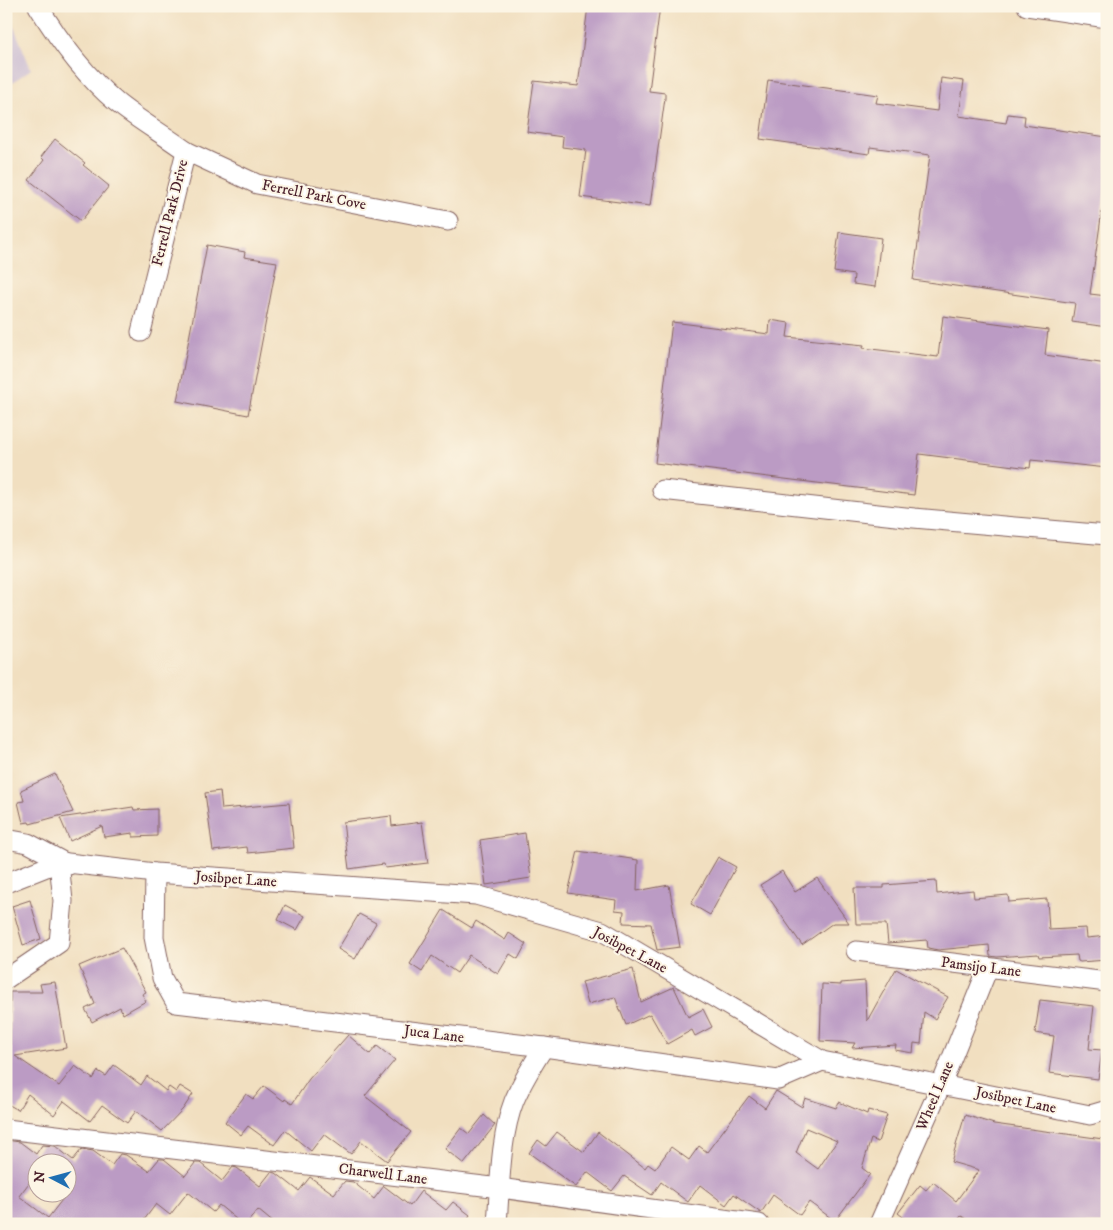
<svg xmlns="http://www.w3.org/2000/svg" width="1113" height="1230" font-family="'IM FELL DW Pica',serif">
	<rect width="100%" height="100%" fill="#fcf5e5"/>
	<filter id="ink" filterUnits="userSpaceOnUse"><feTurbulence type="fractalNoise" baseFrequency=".02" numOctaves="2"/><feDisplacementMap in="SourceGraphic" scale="10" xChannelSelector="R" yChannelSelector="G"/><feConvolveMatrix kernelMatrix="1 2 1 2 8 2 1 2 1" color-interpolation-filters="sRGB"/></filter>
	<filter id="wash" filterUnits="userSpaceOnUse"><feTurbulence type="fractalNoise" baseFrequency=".0096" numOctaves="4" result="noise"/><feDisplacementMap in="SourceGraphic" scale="20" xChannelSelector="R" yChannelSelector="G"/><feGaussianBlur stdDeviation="1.12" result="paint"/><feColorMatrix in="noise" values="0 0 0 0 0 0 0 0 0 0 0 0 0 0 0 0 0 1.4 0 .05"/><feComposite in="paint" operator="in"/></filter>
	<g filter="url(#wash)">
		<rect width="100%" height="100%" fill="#f1dfc0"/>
		<!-- industrial -->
		<path fill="#ccbed3" d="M 6,7 L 31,69 L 6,87 Z"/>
		<g id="blocks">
			<!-- building -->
			<g fill="#bb9bc4" fill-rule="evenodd">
				<path d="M 588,6 L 660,6 L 649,91 L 665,93 L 665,98 L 650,206 L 580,197 L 586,150 L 562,147 L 563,137 L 527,132 L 534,81 L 578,86 Z"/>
				<path d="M 941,78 L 964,81 L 959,116 L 1006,123 L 1008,114 L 1025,116 L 1024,125 L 1107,137 L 1107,176 L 1090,294 L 1107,296 L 1107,327 L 1072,322 L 1075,303 L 913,280 L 930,155 L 870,147 L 869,154 L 760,139 L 768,80 L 878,95 L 876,103 L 937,111 Z"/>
				<path d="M 55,139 L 85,163 L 83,165 L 109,186 L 81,221 L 29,180 L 44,160 L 41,157 Z"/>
				<path d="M 839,232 L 881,238 L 875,287 L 853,284 L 854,275 L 834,272 Z"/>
				<path d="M 207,245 L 245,252 L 244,257 L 277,262 L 248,415 L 177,401 Z"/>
				<path d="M 943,316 L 1048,330 L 1045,355 L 1107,364 L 1107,468 L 1031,460 L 1030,468 L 919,454 L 914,495 L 655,463 L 672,322 L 769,334 L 770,320 L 789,323 L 787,337 L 864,345 L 863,348 L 938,357 Z"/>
				<path d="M 55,774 L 73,812 L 30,824 L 29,822 L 23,823 L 18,802 L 24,801 L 21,790 Z"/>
				<path d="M 220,791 L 222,809 L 289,803 L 294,848 L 248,853 L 247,847 L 213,851 L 205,793 Z"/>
				<path d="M 133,807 L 134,810 L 157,809 L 157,836 L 133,837 L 133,833 L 104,837 L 102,826 L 70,841 L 60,818 Z"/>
				<path d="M 391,816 L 392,826 L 422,822 L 428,863 L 385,868 L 384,864 L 349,869 L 343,822 Z"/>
				<path d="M 525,833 L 531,878 L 486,885 L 480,840 Z"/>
				<path d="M 578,851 L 638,860 L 637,891 L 669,885 L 680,947 L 657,950 L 651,924 L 623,923 L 624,911 L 615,910 L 616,900 L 568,893 Z"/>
				<path d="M 718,857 L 736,867 L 710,915 L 691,904 Z"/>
				<path d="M 782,871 L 795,892 L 817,878 L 849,923 L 833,923 L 802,945 L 760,885 Z"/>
				<path d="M 936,881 L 937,894 L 973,890 L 974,898 L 1008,895 L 1009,902 L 1047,899 L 1049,930 L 1086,928 L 1087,938 L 1107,936 L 1107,960 L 1080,962 L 1078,961 L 1077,955 L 1039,957 L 1038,954 L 997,957 L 990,956 L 989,945 L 938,950 L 928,948 L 927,940 L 888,943 L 886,924 L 856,924 L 854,888 L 884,888 L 884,885 Z"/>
				<path d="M 30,900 L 41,939 L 23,945 L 12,906 Z"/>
				<path d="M 285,905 L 305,916 L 297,930 L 278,920 Z"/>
				<path d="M 443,910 L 472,928 L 476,921 L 505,940 L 509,933 L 526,944 L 518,959 L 510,954 L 498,974 L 469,955 L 457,973 L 432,956 L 422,972 L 410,964 Z"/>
				<path d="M 359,914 L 376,923 L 355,959 L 338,949 Z"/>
				<path d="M 122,948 L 146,992 L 142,994 L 146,1001 L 123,1014 L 120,1007 L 92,1022 L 85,1009 L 95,1004 L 79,966 Z"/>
				<path d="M 633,969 L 641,1002 L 674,987 L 688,1017 L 703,1009 L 712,1027 L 695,1036 L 692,1030 L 667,1044 L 650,1014 L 626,1025 L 615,997 L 588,1004 L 582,982 Z"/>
				<path d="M 896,969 L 948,997 L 935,1019 L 924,1012 L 921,1044 L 914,1043 L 913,1053 L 895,1050 L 896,1045 L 852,1048 L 855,1043 L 820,1041 L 822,984 L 841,985 L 841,983 L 865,981 L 867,1021 Z"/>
				<path d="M 55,982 L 66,1048 L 15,1056 L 59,1086 L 75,1066 L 93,1079 L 98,1071 L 106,1076 L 114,1065 L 141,1085 L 147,1076 L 166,1091 L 169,1087 L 176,1092 L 180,1086 L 193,1094 L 183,1109 L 162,1131 L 136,1111 L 127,1123 L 102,1105 L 90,1121 L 64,1101 L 54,1115 L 28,1094 L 18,1110 L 6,1103 L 6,1056 L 10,1058 L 10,992 L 42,992 L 40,984 Z"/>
				<path d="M 1040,1000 L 1094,1006 L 1089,1049 L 1102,1050 L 1098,1079 L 1049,1073 L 1054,1036 L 1035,1033 Z"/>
				<path d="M 348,1035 L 370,1054 L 377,1046 L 395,1060 L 365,1096 L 411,1132 L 387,1161 L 361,1141 L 351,1154 L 324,1134 L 311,1151 L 285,1130 L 274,1145 L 248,1126 L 241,1135 L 225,1122 L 246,1094 L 253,1099 L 264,1086 L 284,1101 L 285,1099 L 292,1104 L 309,1079 Z"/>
				<path d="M 776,1091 L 802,1107 L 805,1098 L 836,1108 L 839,1102 L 867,1114 L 868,1110 L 887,1115 L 878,1142 L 871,1139 L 862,1168 L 870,1174 L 835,1221 L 809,1202 L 800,1215 L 773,1195 L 761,1213 L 734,1194 L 726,1205 L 700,1185 L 688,1202 L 661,1182 L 652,1195 L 624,1176 L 612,1191 L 587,1172 L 576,1187 L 529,1153 L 538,1140 L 546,1146 L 557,1132 L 584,1152 L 598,1132 L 645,1168 L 648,1164 L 655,1169 L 671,1147 L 689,1160 L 699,1146 L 707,1152 L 749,1096 L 765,1108 ZM 806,1128 L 837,1141 L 818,1169 L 796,1153 Z"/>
				<path d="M 484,1115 L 495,1125 L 464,1164 L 445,1149 L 461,1128 L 469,1134 Z"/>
				<path d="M 965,1115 L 994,1124 L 1103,1139 L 1103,1146 L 1107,1147 L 1107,1224 L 975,1224 L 961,1216 L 955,1224 L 912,1224 L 898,1213 L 920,1185 L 926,1190 L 933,1182 L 956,1201 L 979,1170 L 951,1162 Z"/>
				<path d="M 6,1140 L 20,1142 L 36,1154 L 42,1145 L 55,1146 L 73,1160 L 82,1149 L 93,1151 L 112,1165 L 120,1154 L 126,1155 L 149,1171 L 159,1159 L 164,1159 L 185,1176 L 195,1163 L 200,1163 L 222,1181 L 233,1167 L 237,1168 L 260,1186 L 271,1172 L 276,1173 L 299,1191 L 310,1177 L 334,1194 L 345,1181 L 353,1182 L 374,1199 L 384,1186 L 410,1206 L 421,1191 L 446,1210 L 453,1202 L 470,1215 L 464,1224 L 275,1224 L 258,1210 L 246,1224 L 242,1224 L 219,1205 L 213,1212 L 188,1192 L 170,1215 L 156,1204 L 141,1224 L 6,1224 ZM 38,1162 L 68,1162 L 68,1192 L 48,1218 L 19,1196 L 38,1171 Z"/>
			</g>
		</g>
	</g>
	<g filter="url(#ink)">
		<use href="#blocks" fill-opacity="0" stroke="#84625f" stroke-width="1"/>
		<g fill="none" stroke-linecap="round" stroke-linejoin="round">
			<!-- street casing -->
			<g stroke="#84625f" stroke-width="21">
				<g id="street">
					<path d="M 38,6 C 60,42 84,75 116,102 C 138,120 163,134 186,151 L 141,332"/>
					<path d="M 1027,6 L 1107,18"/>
					<path d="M 186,151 L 257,184 L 448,221"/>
					<path d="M 662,490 L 914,518 L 1107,535"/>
					<path d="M 6,839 L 28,843 L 69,865"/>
					<path d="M 155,873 L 154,937 L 162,978 L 176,1003 L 544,1047 L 778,1080 L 822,1061"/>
					<path d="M 6,883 L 59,862 L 155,873 L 476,895 L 602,931 L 822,1061 L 1090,1115 L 1107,1110"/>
					<path d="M 856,951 L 1107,982"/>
					<path d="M 6,979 L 59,943 L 63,901 L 59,862"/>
					<path d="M 6,1129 L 500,1188 L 759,1224"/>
					<path d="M 497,1224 C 500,1186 500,1137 514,1101 C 522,1082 533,1064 544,1047"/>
					<path d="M 879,1224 L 941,1085 L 988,968"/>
				</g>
			</g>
			<!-- street -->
			<use href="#street" stroke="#fff" stroke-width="19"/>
		</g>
	</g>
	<g text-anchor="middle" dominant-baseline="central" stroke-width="4" stroke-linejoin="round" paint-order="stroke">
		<!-- street labels -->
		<g font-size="15" fill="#4a1f2b" stroke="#fcf5e5">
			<text transform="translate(314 195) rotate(11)">Ferrell Park Cove</text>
			<text transform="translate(170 213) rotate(-76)">Ferrell Park Drive</text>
			<text transform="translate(236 879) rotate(4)">Josibpet Lane</text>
			<text transform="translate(630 950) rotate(28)">Josibpet Lane</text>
			<text transform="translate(981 967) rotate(7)">Pamsijo Lane</text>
			<text transform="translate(434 1034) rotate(7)">Juca Lane</text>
			<text transform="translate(935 1096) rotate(-67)">Wheel Lane</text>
			<text transform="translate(1016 1100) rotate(12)">Josibpet Lane</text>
			<text transform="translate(383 1174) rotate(7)">Charwell Lane</text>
		</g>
	</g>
	<!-- margin -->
	<rect width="1113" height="1230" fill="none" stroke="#fcf5e5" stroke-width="25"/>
	<!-- north arrow -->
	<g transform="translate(52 1178) rotate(276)"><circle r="24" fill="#fcf5e5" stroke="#b59f9b"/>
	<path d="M0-4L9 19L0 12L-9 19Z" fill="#1f6fb2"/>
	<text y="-8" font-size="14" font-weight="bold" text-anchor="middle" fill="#4a1f2b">N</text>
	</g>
</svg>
